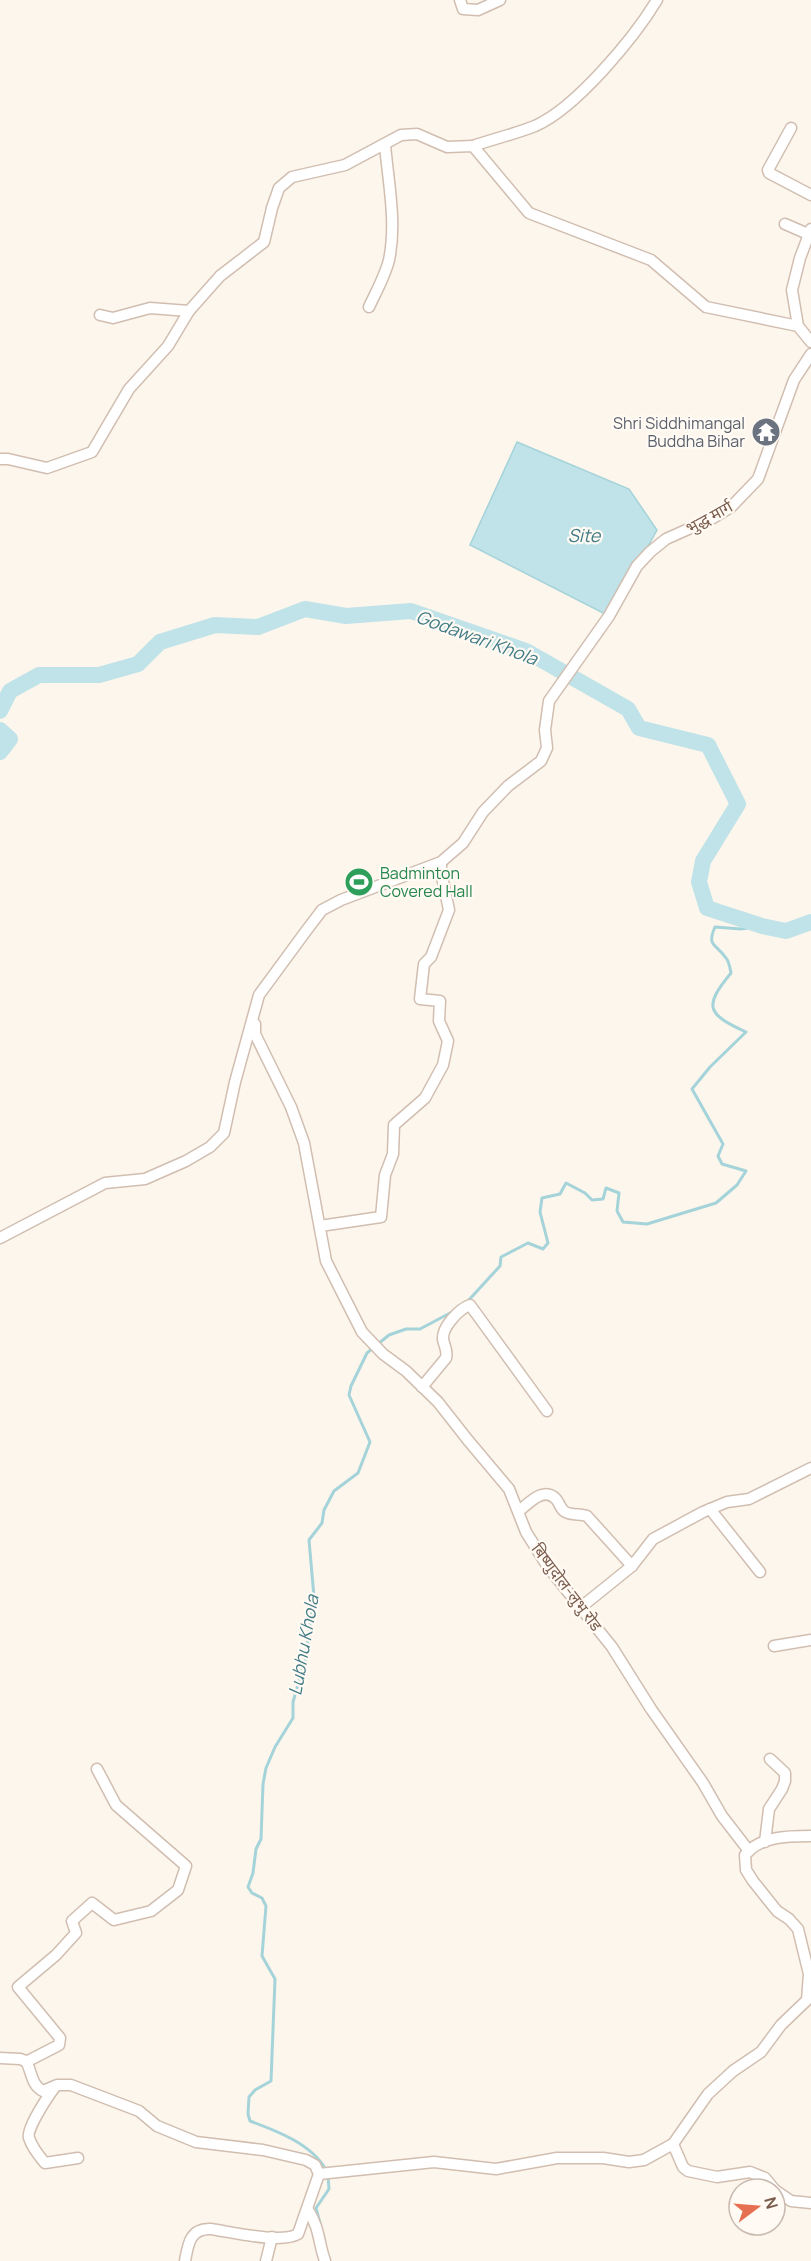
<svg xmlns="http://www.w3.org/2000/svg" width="811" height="2261" font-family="Manrope,'Noto Sans Devanagari',sans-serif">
	<rect width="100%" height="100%" fill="#fdf6ec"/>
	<!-- water -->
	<path fill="#bfe3e8" stroke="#a5d3da" stroke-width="1.5" d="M 517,442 L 629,489 L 657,530 L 609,616 L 470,545 Z"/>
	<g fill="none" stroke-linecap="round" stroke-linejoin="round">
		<!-- stream -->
		<g stroke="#a5d3da" stroke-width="3">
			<path d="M 467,1302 L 500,1266 L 501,1257 L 528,1243 L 543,1249 L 548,1243 L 540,1212 L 542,1198 L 560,1194 L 566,1183 L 585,1193 L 592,1200 L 603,1199 L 606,1188 L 619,1193 L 617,1211 L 623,1222 L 647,1224 L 716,1203 L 737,1185 L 746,1171 L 722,1164 L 718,1156 L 723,1144 L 692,1089 L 710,1067 L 746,1032 C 707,1014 703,1007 731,973 C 730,968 729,961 726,958 C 717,944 706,947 715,927 L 741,929 L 762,926"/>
			<path d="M 326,2170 C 312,2144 277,2131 250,2121 L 248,2114 L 249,2097 L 255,2090 L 271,2081 L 275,1979 L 262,1956 L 266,1906 L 262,1898 L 252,1893 L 248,1887 L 253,1873 L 256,1849 L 261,1839 L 263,1784 L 266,1768 L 275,1747 L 293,1718 L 293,1702 L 305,1660 L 314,1597 L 309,1540 L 322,1523 L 324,1510 L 334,1491 L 358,1473 L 370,1442 L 349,1395 L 351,1386 L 367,1353 L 389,1335 L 406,1329 L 420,1329 L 452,1312"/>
			<path d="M 321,2227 L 316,2208 L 329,2189 L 328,2176"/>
		</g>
		<!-- river -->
		<g stroke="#bfe3e8" stroke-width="16">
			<path d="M 0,711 L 10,691 L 39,675 L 99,675 L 138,664 L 160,642 L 215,625 L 258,627 L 305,609 L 346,616 L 411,611 L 526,651 L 628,709 L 639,728 L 708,745 L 738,804 L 703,861 L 699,882 L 707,908 L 762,926 L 786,931 L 811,922"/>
			<path d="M 0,730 L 10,739 L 0,752"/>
		</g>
		<!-- minor casing -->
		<g stroke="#d1beb0" stroke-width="13">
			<g id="minor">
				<path d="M 460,0 L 463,9 L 478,10 L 500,0"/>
				<path d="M 791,128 L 768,170 L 769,173 L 811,195"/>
				<path d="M 473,146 C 493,139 515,134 535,126 C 576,108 634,38 657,0"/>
				<path d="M 785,224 L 808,234"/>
				<path d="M 369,307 C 376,292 385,276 389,260 C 397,222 388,182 385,144"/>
				<path d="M 100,315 L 113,318 L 150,308 L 189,311"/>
				<path d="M 798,326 L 792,290 L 800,258 L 811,229"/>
				<path d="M 0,459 L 8,459 L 47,468 L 92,452 L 129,389 L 168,346 L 189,311 L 220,276 L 264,242 L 272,208 L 279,188 L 292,177 L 345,165 L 401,135 L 417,134 L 447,147 L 473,146 L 529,213 L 651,260 L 706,307 L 798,326 L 811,342"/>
				<path d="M 255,1024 L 255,1034 L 291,1107 L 304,1143 L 326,1261 L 362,1332 L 383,1354 L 406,1371 L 438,1402 L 467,1439 L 509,1489 L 526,1532 L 548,1567 L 612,1647 L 651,1709 L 703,1783 L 722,1816 L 749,1851"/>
				<path d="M 320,1226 L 381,1217 L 385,1175 L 393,1154 L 394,1125 L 425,1098 L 443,1065 L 448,1041 L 439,1021 L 440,1001 L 420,999 L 424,964 L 431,957 L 449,910 L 441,872 L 441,862"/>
				<path d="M 0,1238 L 105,1183 L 145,1179 L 186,1161 L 210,1147 L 224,1133 L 235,1082 L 259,995 L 306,931 L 322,910 L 341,900 L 441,862 L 463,843 L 483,812 L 508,786 L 541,761 L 547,748 L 545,730 L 549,701 L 609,616 L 637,566 L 650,552 L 666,539 L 713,518 L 731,507 L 758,479 L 794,380 L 811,354"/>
				<path d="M 422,1387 L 446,1358 C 448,1350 444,1346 443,1339 C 442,1327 459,1309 470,1305 L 547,1411"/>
				<path d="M 710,1509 L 760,1572"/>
				<path d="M 519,1511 C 529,1503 544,1486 556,1499 C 559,1502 560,1508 564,1511 C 568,1515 580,1514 587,1516 L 632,1566"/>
				<path d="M 580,1608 L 632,1566 L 653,1539 L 703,1512 L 727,1502 L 749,1499 L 811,1468"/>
				<path d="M 774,1646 L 811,1640"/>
				<path d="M 765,1842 L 769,1809 L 782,1789 L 785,1781 L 785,1773 L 770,1759"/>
				<path d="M 0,2058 L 20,2059 L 26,2061 C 32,2072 31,2085 43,2091 L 57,2085 L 71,2085 L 139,2111 L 157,2126 L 196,2142 L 263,2150 L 306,2160 L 315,2165 L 319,2174 L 298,2234 C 281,2244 232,2232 211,2229 C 190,2228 188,2244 185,2261"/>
				<path d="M 26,2062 L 59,2045 L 60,2038 L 18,1987 L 56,1955 L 76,1933 L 72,1921 L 92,1903 L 114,1920 L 151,1911 L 178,1890 L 186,1866 L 116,1805 L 97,1769"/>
				<path d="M 55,2087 C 48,2096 26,2129 29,2138 C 32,2147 39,2156 45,2163 L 78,2158"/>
				<path d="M 673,2144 L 683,2167 L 688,2171 L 717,2177 L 750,2172 L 765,2178 L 774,2189"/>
				<path d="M 319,2174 L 434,2162 L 496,2169 L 557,2158 L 603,2158 L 629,2162 L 644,2160 L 673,2144 L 708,2094 L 733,2071 L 761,2052 L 781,2025 L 807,2000 L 809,1974 L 798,1929 L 789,1919 L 777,1911 L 753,1881 L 746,1870 L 745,1855 C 760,1836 788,1836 811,1836"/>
				<path d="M 775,2190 L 791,2201 L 811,2203"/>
				<path d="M 308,2210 C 320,2229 318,2241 325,2261"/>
				<path d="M 266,2261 L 272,2237"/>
			</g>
		</g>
		<!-- minor -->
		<use href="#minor" stroke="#fff" stroke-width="10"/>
	</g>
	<!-- icons -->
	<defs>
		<g id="temple-disc" transform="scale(1.5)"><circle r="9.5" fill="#6b7280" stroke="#fffaf3"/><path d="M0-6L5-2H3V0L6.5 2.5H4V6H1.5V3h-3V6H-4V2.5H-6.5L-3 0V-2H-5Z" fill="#fff"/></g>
		<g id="stadium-disc" transform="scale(1.5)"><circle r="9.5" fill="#2e9e5b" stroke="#fffaf3"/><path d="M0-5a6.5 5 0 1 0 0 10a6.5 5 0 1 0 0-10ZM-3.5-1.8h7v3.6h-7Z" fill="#fff"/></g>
	</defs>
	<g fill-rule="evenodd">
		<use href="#temple-disc" x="766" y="432"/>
		<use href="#stadium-disc" x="359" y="882"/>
	</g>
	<g text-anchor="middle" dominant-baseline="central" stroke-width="4.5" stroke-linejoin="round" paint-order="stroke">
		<!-- worship labels -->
		<g font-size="16" fill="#5b616d" stroke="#fffaf3" text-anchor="end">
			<text x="745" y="423">Shri Siddhimangal<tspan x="745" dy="18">Buddha Bihar</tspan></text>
		</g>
		<!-- street labels -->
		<g font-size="16" fill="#7a5c4d" stroke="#fffaf3">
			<text transform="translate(709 517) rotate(-29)">भुद्ध मार्ग</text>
			<text transform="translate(567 1587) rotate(53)">बिष्णुदोल-लुभु रोड</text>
		</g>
		<!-- leisure labels -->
		<g font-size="16" fill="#27864d" stroke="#fffaf3" text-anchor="start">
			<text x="380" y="873">Badminton<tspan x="380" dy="18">Covered Hall</tspan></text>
		</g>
		<!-- water labels -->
		<g font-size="18" font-style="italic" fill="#437c86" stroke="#fffaf3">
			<text x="584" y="535">Site</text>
			<text transform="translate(477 637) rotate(20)">Godawari Khola</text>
			<text transform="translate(303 1645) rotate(-80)">Lubhu Khola</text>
		</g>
	</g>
	<!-- north arrow -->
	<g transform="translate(757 2207) rotate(74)"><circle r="28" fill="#fffaf3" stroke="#cabbb1" stroke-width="1.5"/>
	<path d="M0-4.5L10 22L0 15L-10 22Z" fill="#e76f51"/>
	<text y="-9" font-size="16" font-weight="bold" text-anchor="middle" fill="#7a5c4d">N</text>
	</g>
</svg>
